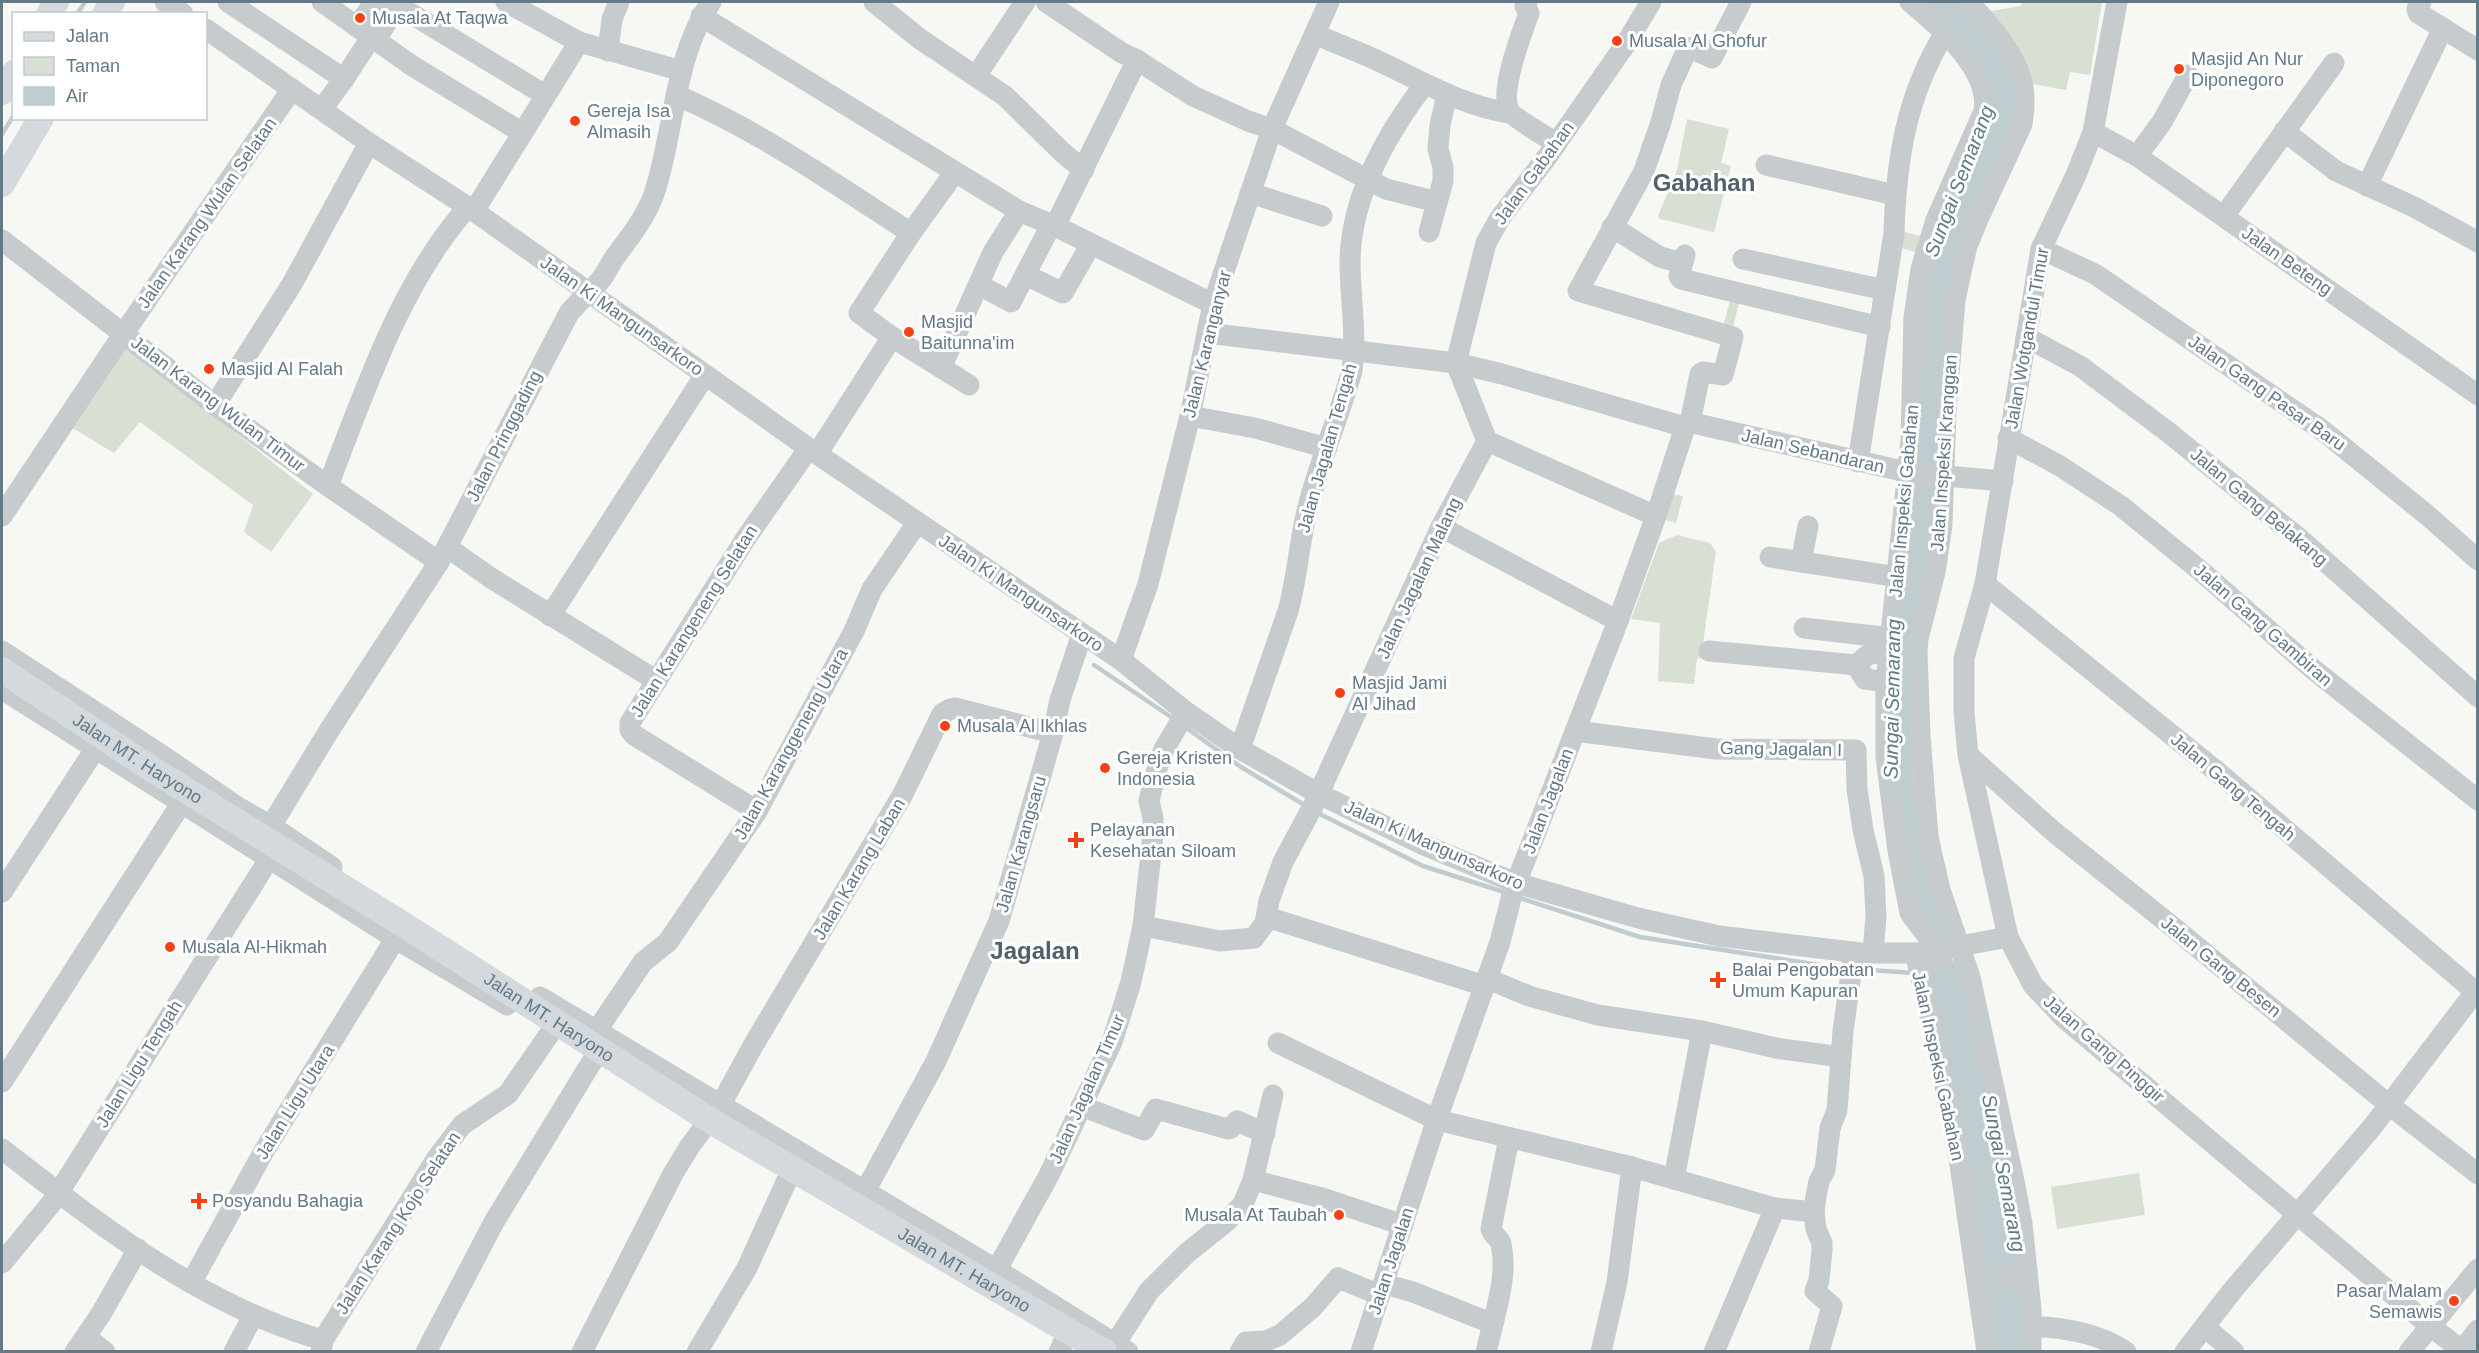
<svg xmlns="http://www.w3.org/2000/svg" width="2479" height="1353" font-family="Arial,sans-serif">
	<rect width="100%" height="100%" fill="#f7f7f3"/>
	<!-- green -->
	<g fill="#d8e0d4">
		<path d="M 2022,2 L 2102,2 L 2090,75 L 2070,72 L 2066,90 L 2027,83 L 1985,12 L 2021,6 Z"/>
		<path d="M 1687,119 L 1729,129 L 1721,163 L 1731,166 L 1714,232 C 1695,228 1678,222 1659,219 L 1658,216 L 1677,170 Z"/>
		<path d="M 1900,231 L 1925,237 L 1920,253 L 1897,247 Z"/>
		<path d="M 1730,301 L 1739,303 L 1731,336 L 1721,333 Z"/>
		<path d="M 126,347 L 313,494 L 271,552 L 244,532 L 253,505 L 140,422 L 114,453 L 71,427 Z"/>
		<path d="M 1673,494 L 1683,496 L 1676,523 L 1665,520 Z"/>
		<path d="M 1677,535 L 1710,543 L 1716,552 L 1701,658 L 1697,659 L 1694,684 L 1658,681 L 1660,623 L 1631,619 L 1659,543 Z"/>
		<path d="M 2139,1173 L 2145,1215 L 2057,1229 L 2051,1187 Z"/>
	</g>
	<!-- water -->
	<path fill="#bfccd0" d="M 1918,2 L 1964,2 L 2010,66 L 2018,115 L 1975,214 L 1933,533 L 1908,658 L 1913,781 L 1917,818 L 1952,959 L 1964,984 L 2010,1191 L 2026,1351 L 1993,1351 L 1907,872 L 1891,698 L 1924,274 L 1991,107 Z"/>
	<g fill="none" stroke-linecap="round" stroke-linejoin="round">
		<!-- stream -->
		<g stroke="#bfccd0" stroke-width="4.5">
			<path d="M 77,14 L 85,2"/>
			<path d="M 2,134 L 14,115"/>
			<path d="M 1094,665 L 1174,719"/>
			<path d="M 1185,727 L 1241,767 L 1306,806"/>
			<path d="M 1316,812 L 1423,866 L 1507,893"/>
			<path d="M 1517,897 L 1640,937 L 1845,969"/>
			<path d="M 1856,969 L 1914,973"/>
		</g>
		<!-- minor -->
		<g stroke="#c6cbce" stroke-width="21">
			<path d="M 165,2 L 183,14"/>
			<path d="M 228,2 L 344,79 L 322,109"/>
			<path d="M 322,2 L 411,65 L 521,132"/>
			<path d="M 392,2 L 545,95"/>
			<path d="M 506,2 L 579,42 L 682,71"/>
			<path d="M 874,2 L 920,39 L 1005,96 L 1063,153 L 1084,170"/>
			<path d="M 1046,2 L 1122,53 L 1137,60 L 1193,96 L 1248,121 L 1272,129 L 1386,189 L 1437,202"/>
			<path d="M 1527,2 L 1525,6 L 1529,13 C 1522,33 1498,93 1510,112 C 1515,119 1547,137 1556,143"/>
			<path d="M 1910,2 C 1939,26 1991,70 1984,111 L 1936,220 L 1921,269 L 1914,318 L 1911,440 L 1886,682 L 1886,757 L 1898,851 L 1910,913 L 1942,956 L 1915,953 L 1937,1045 L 1959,1158 L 1987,1352"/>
			<path d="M 1968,2 C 1988,22 2019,58 2023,87 C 2025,100 2024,112 2022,124 L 1979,217 L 1967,246 L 1961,272 L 1955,300 L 1946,412 L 1942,525 L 1935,572 L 1918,639 L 1917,653 L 1920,735 L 1928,837 L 1940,890 L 1970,977 L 2015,1186 L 2022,1224 L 2031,1309 L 2031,1352"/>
			<path d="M 2117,2 L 2093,132 L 2076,175 L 2041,249 L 1985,584 L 1964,658 L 1964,712 L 1968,755 L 2008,937 L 2033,985 L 2064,1018 L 2429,1325 L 2464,1352"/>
			<path d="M 2421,2 L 2417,9 L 2418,13 L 2478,50"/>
			<path d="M 701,16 L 1019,211 L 1055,226 L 1213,304"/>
			<path d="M 358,26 L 374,2"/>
			<path d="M 206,29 L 369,143 L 474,211 L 817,454 L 1121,660 L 1186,712 L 1240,749 L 1319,794 L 1424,845 L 1516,883 L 1638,918 L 1719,936 L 1860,953 L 1923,953 L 2008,937"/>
			<path d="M 1315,34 C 1334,43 1355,50 1374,59 C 1418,79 1462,106 1510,113"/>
			<path d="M 376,39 L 398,5"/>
			<path d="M 608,51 L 612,19 L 619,2"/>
			<path d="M 976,76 L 1025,2"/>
			<path d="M 344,79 L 372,36"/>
			<path d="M 676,95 C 760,131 835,184 911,233"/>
			<path d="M 2284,131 L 2336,171 L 2414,207 L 2478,242"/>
			<path d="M 2093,132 L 2137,156 L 2478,395"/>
			<path d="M 2137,156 L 2162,122 L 2188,75"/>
			<path d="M 1766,165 L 1895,195"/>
			<path d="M 955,172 L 911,233 L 859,313 L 892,337 L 969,385"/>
			<path d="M 2367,186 L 2443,28"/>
			<path d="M 1250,193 L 1322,216"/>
			<path d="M 474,211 L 579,42"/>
			<path d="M 2224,216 L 2334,63"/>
			<path d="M 1055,226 L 1137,60"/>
			<path d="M 1612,227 L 1660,257 L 1682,263"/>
			<path d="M 1429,232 L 1443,181 L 1443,167 L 1438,149 L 1440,125 L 1447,94"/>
			<path d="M 2,240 L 215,405 L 328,486 L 439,562"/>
			<path d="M 2041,249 L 2095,274 L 2322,430 L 2427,515 L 2478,560"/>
			<path d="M 1685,255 L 1679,276 L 1681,279 L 1880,327"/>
			<path d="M 1743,259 L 1885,290"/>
			<path d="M 1026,275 L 1063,293 L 1091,244"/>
			<path d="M 979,285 L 1011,302 L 1051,225"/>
			<path d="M 1207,333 L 1456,363 L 1502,374 L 1685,427"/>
			<path d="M 2026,337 L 2080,366 L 2168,432 L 2300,539 L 2478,697"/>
			<path d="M 1456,363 L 1486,243 L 1500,218 L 1547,157 L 1625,45 L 1651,2"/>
			<path d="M 1456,363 L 1487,441"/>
			<path d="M 941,368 L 993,252 L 1019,211"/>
			<path d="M 215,405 L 292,284 L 369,143"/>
			<path d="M 1190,416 L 1255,428 L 1327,448"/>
			<path d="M 1690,423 L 1700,374 L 1703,372 L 1723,375 L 1733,337 L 1578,291 L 1644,171 L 1661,122 L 1671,85 L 1686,52 L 1690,48 L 1712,58 L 1741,2"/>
			<path d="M 2008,438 L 2060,466 L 2121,506 L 2202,572 L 2314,670 L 2478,800"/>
			<path d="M 1487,441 L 1656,516"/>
			<path d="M 817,454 L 892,337"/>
			<path d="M 1858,462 L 1894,233 C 1896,161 1906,95 1945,33"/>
			<path d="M 328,486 C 364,393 401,281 468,207"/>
			<path d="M 2,516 L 124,333 L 292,89"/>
			<path d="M 1441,527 L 1618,621"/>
			<path d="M 447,547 L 491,578 L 657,681"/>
			<path d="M 1770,557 L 1898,577"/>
			<path d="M 1801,562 L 1808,526"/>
			<path d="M 1985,584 L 2220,774 L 2478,994"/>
			<path d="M 550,616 L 705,375"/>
			<path d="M 1804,628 L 1891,638"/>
			<path d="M 2,651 L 160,754 L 236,806 L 271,826 L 332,867"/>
			<path d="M 1709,651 L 1856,665"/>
			<path d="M 1121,660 L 1148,584 L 1190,416 L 1213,304 L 1272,129 L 1329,2"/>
			<path d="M 1856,665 L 1865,679 L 1886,682"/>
			<path d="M 1856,665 L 1869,654 L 1888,653"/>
			<path d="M 2,689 L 396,939 L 507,1005"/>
			<path d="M 1575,731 L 1716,749 L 1856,750 L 1857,789 L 1863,830 L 1874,876 L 1876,916 L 1873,953"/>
			<path d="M 1240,749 L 1288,611 C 1298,576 1299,539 1309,503 C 1321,458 1339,416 1352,371 C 1357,334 1350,298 1350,261 C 1351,196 1386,135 1424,85"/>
			<path d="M 1968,755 L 2054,832 L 2168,923 L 2388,1104 L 2478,1174"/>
			<path d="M 757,811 L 634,735 L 630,730 L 630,723 L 746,538 L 809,448"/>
			<path d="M 2,892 L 103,737"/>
			<path d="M 1267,917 L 1485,986"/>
			<path d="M 1143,926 L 1220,941 L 1254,938 L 1265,923 L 1269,901 L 1283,862 L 1313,806 L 1441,527 L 1487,441"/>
			<path d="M 1488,979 L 1529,996 L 1598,1015 L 1702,1031 L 1776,1048 L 1841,1057"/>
			<path d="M 540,997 L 997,1270 L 1128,1352"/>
			<path d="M 589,1042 L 643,962 L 668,942 L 757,811 L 854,631 L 872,589 L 917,523"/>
			<path d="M 1278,1043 L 1437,1120 L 1632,1167 L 1775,1208 L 1814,1212"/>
			<path d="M 2,1082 L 188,793"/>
			<path d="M 1081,1106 L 1144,1130 L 1156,1109 L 1228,1129 L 1231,1128 L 1237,1121 L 1265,1133"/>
			<path d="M 2,1149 C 99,1224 201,1306 323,1340"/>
			<path d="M 1674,1179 L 1702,1031"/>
			<path d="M 1253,1180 L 1325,1199 L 1403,1225"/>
			<path d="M 858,1204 L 936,1061 L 999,921 L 1053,733 L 1060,700 L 1082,634"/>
			<path d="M 2,1263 L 54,1200 L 269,859 L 271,826 L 330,729 L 439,562 L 569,313 C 578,302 588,293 598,283 C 604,277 608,268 613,260 C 628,239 645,219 654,194 C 675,131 673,58 711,2"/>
			<path d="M 991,1280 L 1049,1175 L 1112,1042 L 1131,982 L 1143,926 L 1153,835 L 1153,818 L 1149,801 L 1158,765 L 1164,749 L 1186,712"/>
			<path d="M 1978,1280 L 2027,1270"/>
			<path d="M 191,1283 L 264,1151 L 402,928"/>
			<path d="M 1384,1284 L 1413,1292 L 1493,1324 L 1486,1352"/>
			<path d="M 1493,1324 C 1499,1299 1507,1270 1501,1244 C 1499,1237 1493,1236 1491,1229 L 1509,1138"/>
			<path d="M 2031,1327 C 2060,1326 2102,1334 2126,1352"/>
			<path d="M 2205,1327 L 2234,1352"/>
			<path d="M 86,1337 L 105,1352"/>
			<path d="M 75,1352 L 101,1314 L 138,1249"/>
			<path d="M 234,1352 L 253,1316"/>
			<path d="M 321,1352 L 323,1340 L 437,1158 L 462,1125 L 508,1094 L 557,1023"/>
			<path d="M 426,1352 L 494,1222 L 599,1050"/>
			<path d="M 582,1352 L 674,1172 L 690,1146 L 720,1106 L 754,1044 L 903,794 L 942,714 L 950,709 L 955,708 L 1053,733"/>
			<path d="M 697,1352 L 747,1268 L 792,1169"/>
			<path d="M 1059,1352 L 1069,1330"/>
			<path d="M 1112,1352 L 1122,1333 L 1149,1291 L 1187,1253 L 1227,1221 L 1243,1204 L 1253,1180 L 1273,1095"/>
			<path d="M 1240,1352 L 1246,1342 L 1266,1341 L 1280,1335 L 1313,1307 L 1338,1278 L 1380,1295"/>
			<path d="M 1361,1352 L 1438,1116 L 1500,942 L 1513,891 L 1618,621 L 1656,516 L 1685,427 L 1693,423 L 1911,473 L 2003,481"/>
			<path d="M 1601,1352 L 1617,1282 L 1632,1167"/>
			<path d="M 1714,1352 L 1775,1208"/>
			<path d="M 1819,1352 L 1832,1306 L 1815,1291 L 1819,1280 L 1822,1250 L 1822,1243 L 1816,1229 L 1814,1212 L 1816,1196 L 1819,1181 L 1825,1170 L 1830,1128 L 1837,1110 L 1843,1031 L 1854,952"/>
			<path d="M 2185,1352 L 2232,1291 L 2373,1126 L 2475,992"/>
			<path d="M 2409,1352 L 2478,1269"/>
			<path d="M 2461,1352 L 2478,1330"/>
		</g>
		<!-- major -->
		<g stroke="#d4d9de" stroke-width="26">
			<path d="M 49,14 L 56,2"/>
			<path d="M 105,14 L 112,2"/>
			<path d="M 2,92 L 14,73"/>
			<path d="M 2,184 L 41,118"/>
			<path id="s1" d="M 2,670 L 150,768 L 404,925 L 716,1124 L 1104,1352"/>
		</g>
	</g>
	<!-- markers -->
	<g fill="#f54115" stroke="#fff" stroke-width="2">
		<circle cx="360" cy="18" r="6"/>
		<circle cx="1617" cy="41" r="6"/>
		<circle cx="2179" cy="69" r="6"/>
		<circle cx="575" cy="121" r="6"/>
		<circle cx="909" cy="332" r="6"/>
		<circle cx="209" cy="369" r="6"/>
		<circle cx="1340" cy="693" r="6"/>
		<circle cx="945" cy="726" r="6"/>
		<circle cx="1105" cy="768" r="6"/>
		<path d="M1073 831h6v6h6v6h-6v6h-6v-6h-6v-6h6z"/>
		<circle cx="170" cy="947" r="6"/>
		<path d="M1715 971h6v6h6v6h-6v6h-6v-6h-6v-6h6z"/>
		<path d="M196 1192h6v6h6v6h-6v6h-6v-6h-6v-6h6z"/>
		<circle cx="1339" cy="1215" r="6"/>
		<circle cx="2454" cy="1301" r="6"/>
	</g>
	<g text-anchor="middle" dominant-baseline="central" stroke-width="6" stroke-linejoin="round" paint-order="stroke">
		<!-- poi labels -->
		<g font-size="18" fill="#637988" stroke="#fff" text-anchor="start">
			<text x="372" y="18">Musala At Taqwa</text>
			<text x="1629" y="41">Musala Al Ghofur</text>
			<text x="2191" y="59">Masjid An Nur<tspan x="2191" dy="21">Diponegoro</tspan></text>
			<text x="587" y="111">Gereja Isa<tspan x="587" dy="21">Almasih</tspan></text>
			<text x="921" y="322">Masjid<tspan x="921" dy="21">Baitunna'im</tspan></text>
			<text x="221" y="369">Masjid Al Falah</text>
			<text x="1352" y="683">Masjid Jami<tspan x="1352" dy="21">Al Jihad</tspan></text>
			<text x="957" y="726">Musala Al Ikhlas</text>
			<text x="1117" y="758">Gereja Kristen<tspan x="1117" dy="21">Indonesia</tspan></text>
			<text x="1090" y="830">Pelayanan<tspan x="1090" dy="21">Kesehatan Siloam</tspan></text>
			<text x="182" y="947">Musala Al-Hikmah</text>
			<text x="1732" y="970">Balai Pengobatan<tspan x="1732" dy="21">Umum Kapuran</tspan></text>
			<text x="212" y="1201">Posyandu Bahagia</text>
			<text x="1327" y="1215" text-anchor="end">Musala At Taubah</text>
			<text x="2442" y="1291" text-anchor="end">Pasar Malam<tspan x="2442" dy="21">Semawis</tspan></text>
		</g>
		<!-- street labels -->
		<g font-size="18" fill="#637988" stroke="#fff">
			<text transform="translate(1534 173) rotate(-54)">Jalan Gabahan</text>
			<text transform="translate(207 213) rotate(-55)">Jalan Karang Wulan Selatan</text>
			<text transform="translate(2287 261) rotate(35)">Jalan Beteng</text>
			<text transform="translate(622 316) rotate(35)">Jalan Ki Mangunsarkoro</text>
			<text transform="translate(2027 338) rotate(-80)">Jalan Wotgandul Timur</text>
			<text transform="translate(1207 344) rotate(-76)">Jalan Karanganyar</text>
			<text transform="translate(2267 393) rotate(35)">Jalan Gang Pasar Baru</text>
			<text transform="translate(218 404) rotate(37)">Jalan Karang Wulan Timur</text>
			<text transform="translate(504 436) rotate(-63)">Jalan Pringgading</text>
			<text transform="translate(1327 448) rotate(-74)">Jalan Jagalan Tengah</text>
			<text transform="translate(1813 451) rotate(13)">Jalan Sebandaran</text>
			<text transform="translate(1944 453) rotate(-86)">Jalan Inspeksi Kranggan</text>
			<text transform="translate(1904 501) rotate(-85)">Jalan Inspeksi Gabahan</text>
			<text transform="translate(2259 507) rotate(40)">Jalan Gang Belakang</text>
			<text transform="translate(1419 578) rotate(-65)">Jalan Jagalan Malang</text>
			<text transform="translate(1021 593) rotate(34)">Jalan Ki Mangunsarkoro</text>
			<text transform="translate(694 621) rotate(-58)">Jalan Karangeneng Selatan</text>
			<text transform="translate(2263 625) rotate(41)">Jalan Gang Gambiran</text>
			<text transform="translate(791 744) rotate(-61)">Jalan Karanggeneng Utara</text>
			<text transform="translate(1781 749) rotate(1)">Gang Jagalan I</text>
			<text stroke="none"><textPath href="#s1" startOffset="162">Jalan MT. Haryono</textPath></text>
			<text transform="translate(2233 787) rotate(40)">Jalan Gang Tengah</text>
			<text transform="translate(1548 801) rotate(-69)">Jalan Jagalan</text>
			<text transform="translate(1021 844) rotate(-74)">Jalan Karangsaru</text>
			<text transform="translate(1434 845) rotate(24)">Jalan Ki Mangunsarkoro</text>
			<text transform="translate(859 869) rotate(-59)">Jalan Karang Laban</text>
			<text transform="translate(2221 967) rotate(39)">Jalan Gang Besen</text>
			<text stroke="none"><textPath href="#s1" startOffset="648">Jalan MT. Haryono</textPath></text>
			<text transform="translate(2104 1049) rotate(41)">Jalan Gang Pinggir</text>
			<text transform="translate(139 1064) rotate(-58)">Jalan Ligu Tengah</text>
			<text transform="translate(1938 1066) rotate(78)">Jalan Inspeksi Gabahan</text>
			<text transform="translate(1087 1089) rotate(-66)">Jalan Jagalan Timur</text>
			<text transform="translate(295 1102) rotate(-58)">Jalan Ligu Utara</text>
			<text transform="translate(398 1223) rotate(-57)">Jalan Karang Kojo Selatan</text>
			<text transform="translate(1391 1261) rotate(-72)">Jalan Jagalan</text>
			<text stroke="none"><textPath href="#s1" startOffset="1134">Jalan MT. Haryono</textPath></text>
		</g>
		<!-- water labels -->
		<g font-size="20" font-style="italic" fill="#5f7b84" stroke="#fff">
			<text transform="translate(1959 181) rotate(-69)">Sungai Semarang</text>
			<text transform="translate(1892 699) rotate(-89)">Sungai Semarang</text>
			<text transform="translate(2004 1173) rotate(79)">Sungai Semarang</text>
		</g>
		<!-- district labels -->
		<g font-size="24" font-weight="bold" fill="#51616c" stroke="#fff">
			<text x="1704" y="182">Gabahan</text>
			<text x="1035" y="950">Jagalan</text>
		</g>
	</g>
	<!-- border -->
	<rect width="2479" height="1353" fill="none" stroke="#637988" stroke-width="6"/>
	<!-- legend -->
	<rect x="12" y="12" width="195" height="108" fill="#ffffff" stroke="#c1c9cf" stroke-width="1.5"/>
	<rect x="24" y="32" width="30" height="9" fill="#d4d9de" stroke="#c1c9cf" stroke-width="1.5"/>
	<text x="66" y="42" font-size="18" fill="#637988">Jalan</text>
	<rect x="24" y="57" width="30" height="18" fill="#d8e0d4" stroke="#c1c9cf" stroke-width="1.5"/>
	<text x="66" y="72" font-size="18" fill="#637988">Taman</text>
	<rect x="24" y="87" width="30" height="18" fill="#bfccd0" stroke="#c1c9cf" stroke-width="1.5"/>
	<text x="66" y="102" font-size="18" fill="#637988">Air</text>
</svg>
